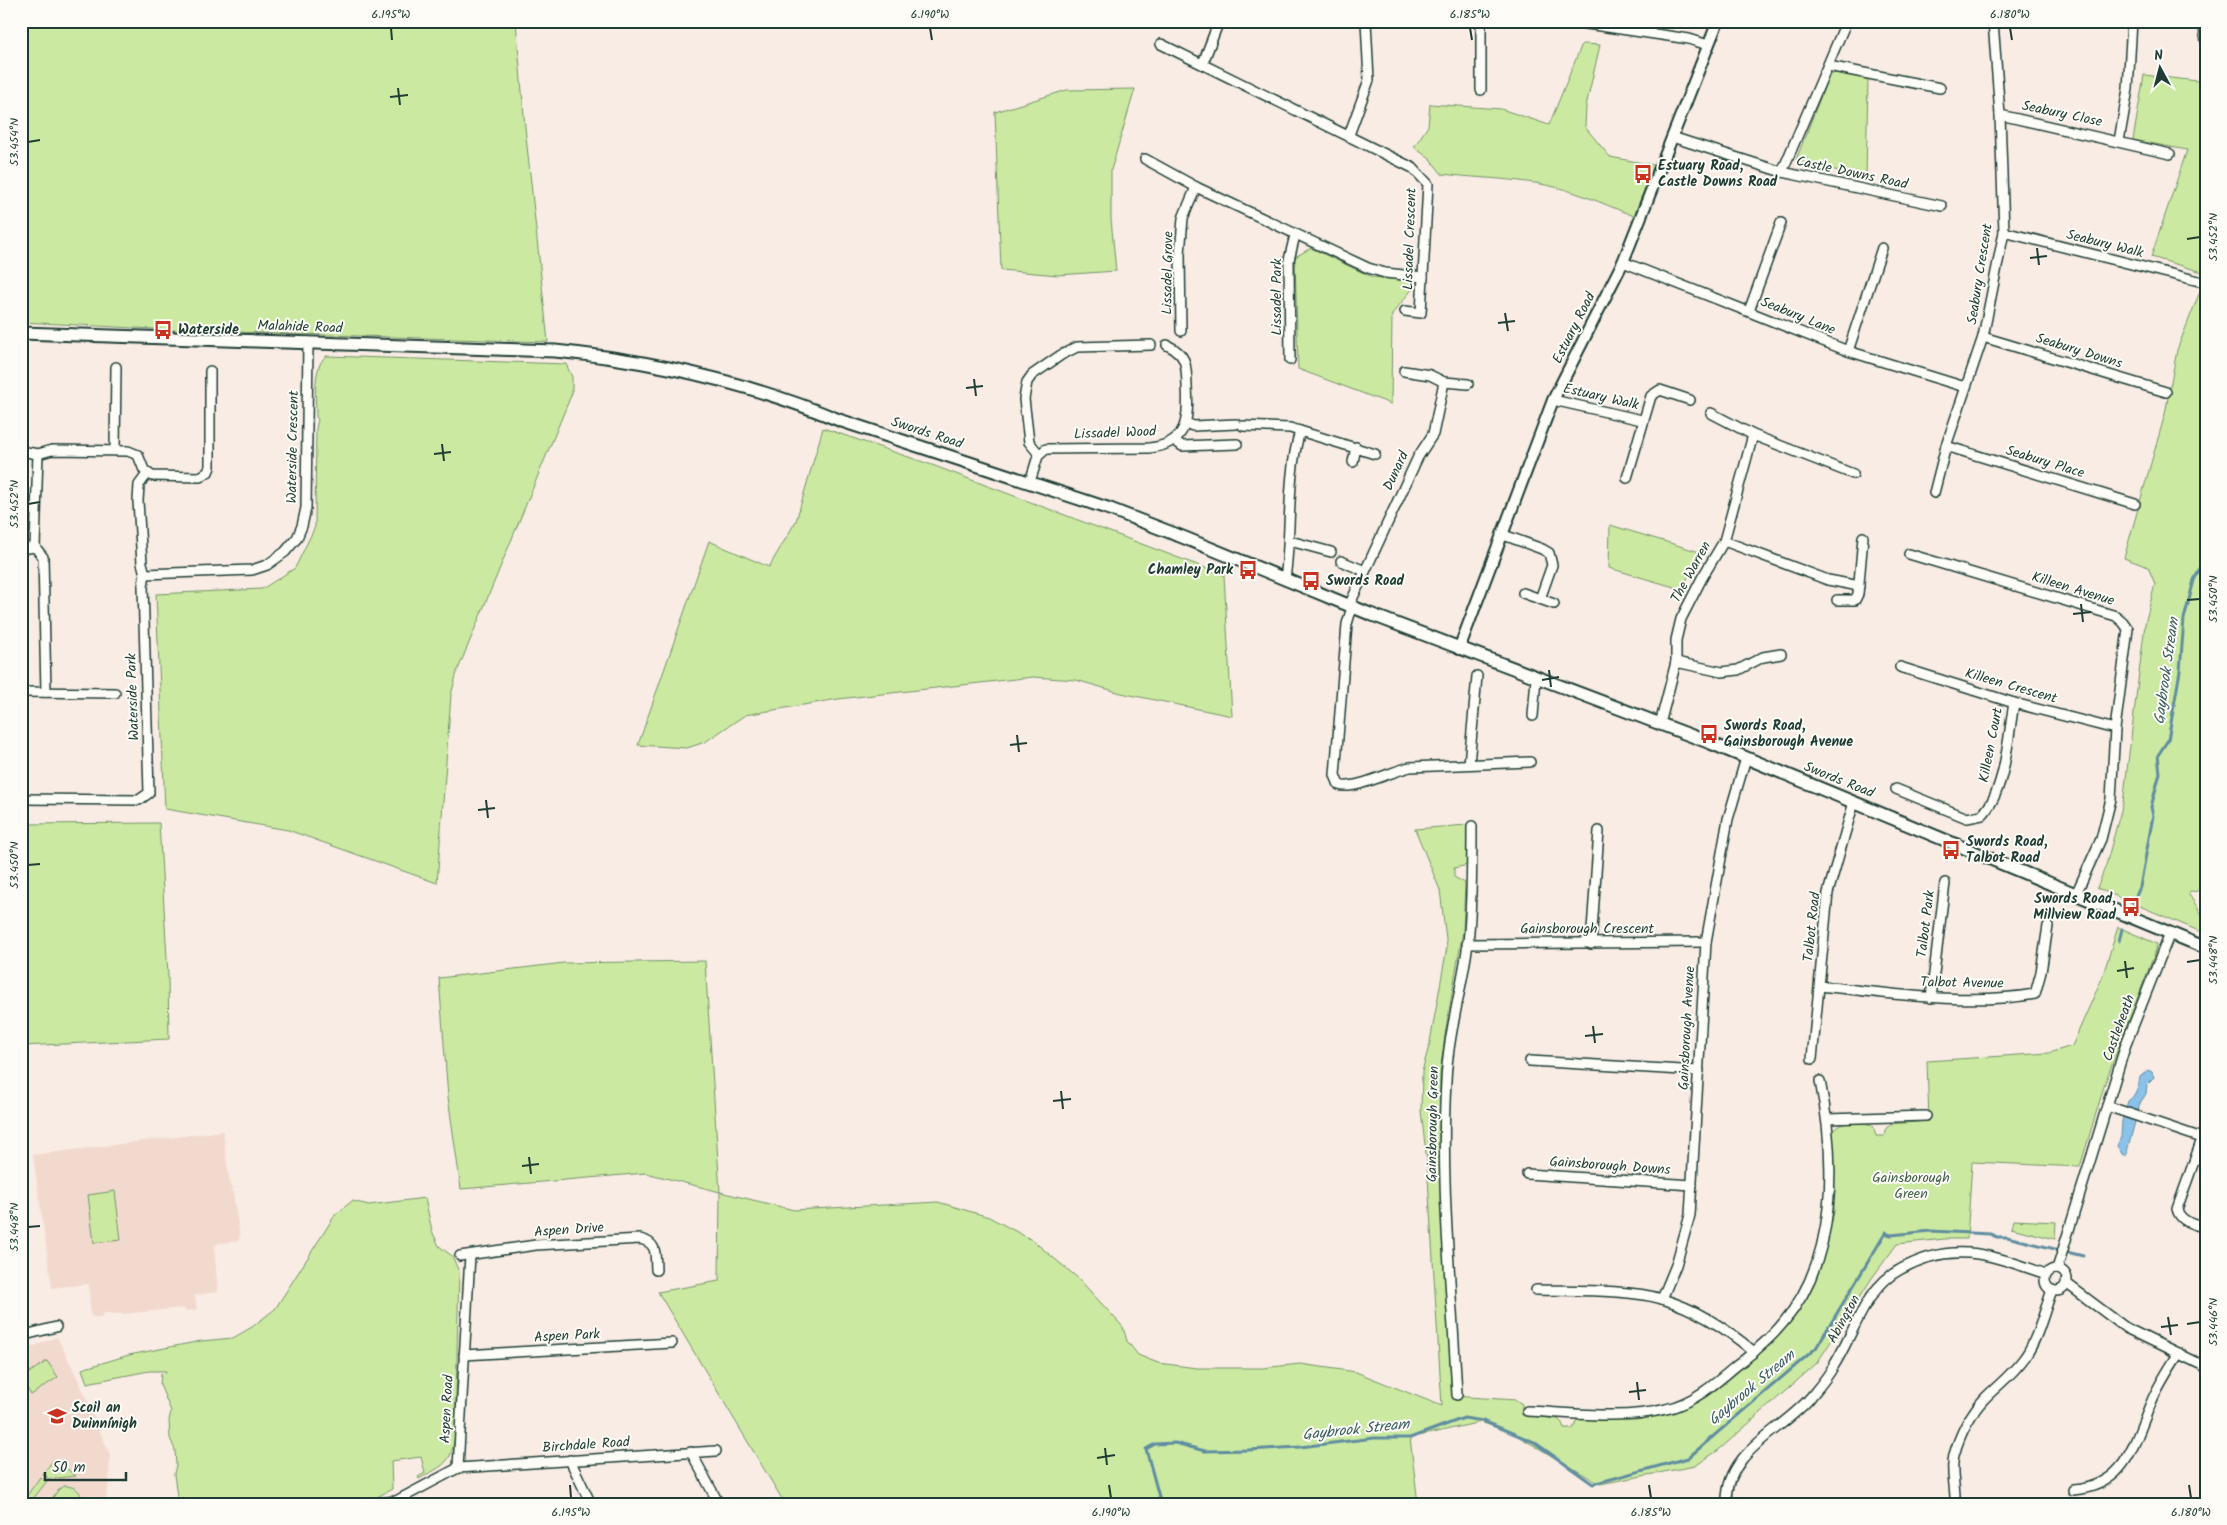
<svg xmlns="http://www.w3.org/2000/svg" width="2227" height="1525" font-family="Kalam,sans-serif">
	<rect width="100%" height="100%" fill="#f8ece4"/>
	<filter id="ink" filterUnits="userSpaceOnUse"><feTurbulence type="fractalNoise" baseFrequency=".02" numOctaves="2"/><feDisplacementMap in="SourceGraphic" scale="10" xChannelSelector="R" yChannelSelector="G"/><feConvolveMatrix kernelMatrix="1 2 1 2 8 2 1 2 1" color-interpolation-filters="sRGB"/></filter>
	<g filter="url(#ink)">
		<!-- built -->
		<g fill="#f2d9ce">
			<path d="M 223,1131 L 229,1180 L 232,1187 L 240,1237 L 238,1241 L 219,1243 L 214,1247 L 218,1292 L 195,1295 L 197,1310 L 187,1311 L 182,1308 L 123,1314 L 105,1313 L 101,1317 L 94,1317 L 91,1316 L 90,1312 L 89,1284 L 52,1288 L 33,1155 Z"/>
			<path d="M 57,1337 L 77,1377 L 110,1455 L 109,1482 L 105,1504 L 21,1504 L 21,1351 Z"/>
		</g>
		<!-- green -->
		<g fill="#cbe9a0" stroke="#75936a">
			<path d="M 21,21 L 516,21 L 525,127 L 548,342 L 173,330 L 21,322 Z"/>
			<path d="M 1582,44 L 1600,45 L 1586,106 L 1585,127 L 1610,157 L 1654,165 L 1634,216 C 1611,207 1587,196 1563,189 C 1523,178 1482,179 1442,174 L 1430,159 L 1414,147 L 1428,126 L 1430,104 L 1501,109 L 1549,125 Z"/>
			<path d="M 1836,73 L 1868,79 L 1866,178 L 1796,160 L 1829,75 Z"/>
			<path d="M 2144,75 L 2206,82 L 2206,273 L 2151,257 L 2187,150 L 2133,140 Z"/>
			<path d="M 1135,89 L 1111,170 L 1111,219 L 1116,271 L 1058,275 L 1001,270 L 995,112 L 1067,90 Z"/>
			<path d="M 1311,248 L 1372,277 L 1411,281 L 1414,287 L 1392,314 L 1391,404 L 1298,369 L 1295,257 Z"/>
			<path d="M 2206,276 L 2206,889 L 2188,893 L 2206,921 L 2206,934 L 2097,888 L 2106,865 L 2123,803 L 2145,624 L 2155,584 L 2148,567 L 2124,558 L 2165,414 L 2177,350 Z"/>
			<path d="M 326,356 L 566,364 L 572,377 L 572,393 L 457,672 L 451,695 L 437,883 L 288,830 L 165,809 L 156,594 L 262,589 L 295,568 L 315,527 L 316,429 L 318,419 L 316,417 C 316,400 312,368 326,356 Z"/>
			<path d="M 823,428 L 932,465 L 1224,575 L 1232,716 L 1121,693 L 1076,680 L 1033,677 L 838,699 L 745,715 L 705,742 L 687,748 L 638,745 L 709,541 L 769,567 L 796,521 Z"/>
			<path d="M 1610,525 L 1703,553 L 1681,589 L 1609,568 Z"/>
			<path d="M 159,823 L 168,975 L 169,1039 L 21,1046 L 21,857 L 26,856 L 26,824 Z"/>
			<path d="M 1467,825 L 1468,865 L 1454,868 L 1454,877 L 1465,883 L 1463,931 L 1446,1028 L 1440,1074 L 1439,1134 L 1441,1196 L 1452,1396 L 1516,1400 L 1522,1404 L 1522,1415 L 1558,1419 L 1562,1423 L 1564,1429 L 1573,1429 L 1576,1421 L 1585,1418 L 1636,1420 L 1674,1413 L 1708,1394 L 1767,1347 L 1782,1331 L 1805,1301 L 1824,1255 L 1834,1212 L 1831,1136 C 1834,1120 1862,1120 1873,1126 L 1876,1136 L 1884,1136 L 1885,1130 L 1890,1124 L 1929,1121 L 1927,1061 L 2049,1053 L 2072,1046 L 2102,978 L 2118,927 L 2157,944 L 2156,950 L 2105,1083 L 2080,1167 L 1972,1162 L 1967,1239 L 1945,1239 L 1897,1244 L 1872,1278 L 1817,1363 L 1720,1449 L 1695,1466 L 1600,1484 L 1516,1435 L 1481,1422 L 1410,1438 L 1418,1504 L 785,1504 L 658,1292 L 719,1281 L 720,1192 L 646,1173 L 461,1189 L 448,1097 L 439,978 L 564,963 L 705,961 L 720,1192 L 794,1210 L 938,1202 L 989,1217 L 1032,1240 L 1079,1279 L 1123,1327 L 1127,1341 L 1138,1355 L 1158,1363 L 1197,1368 L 1262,1368 L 1300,1364 L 1356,1372 L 1442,1406 L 1427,1162 L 1421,1111 L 1422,1072 L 1430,1042 L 1447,947 L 1440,890 L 1415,829 Z"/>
			<path d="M 115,1191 L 121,1240 L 94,1243 L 88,1195 Z"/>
			<path d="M 425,1198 L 432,1231 L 439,1246 L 452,1256 L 459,1272 L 455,1436 C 451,1465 443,1465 419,1479 L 418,1477 L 425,1473 L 421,1457 L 391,1461 L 392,1489 L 377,1497 L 320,1504 L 178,1504 L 174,1474 L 176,1465 L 175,1450 L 170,1438 L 169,1421 L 171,1411 L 160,1385 L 161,1374 L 166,1373 L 166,1371 L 149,1371 L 87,1383 L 82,1369 L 129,1355 L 201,1341 L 233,1338 L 252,1327 L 275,1309 L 335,1215 L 352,1201 L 369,1205 Z"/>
			<path d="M 2013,1220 L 2056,1222 L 2055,1239 L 2011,1228 Z"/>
			<path d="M 47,1361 L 58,1377 L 31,1395 L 21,1378 Z"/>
			<path d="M 54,1459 L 76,1476 L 49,1479 L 43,1474 Z"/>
			<path d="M 40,1477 L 47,1481 L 29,1504 L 21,1504 Z"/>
			<path d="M 64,1486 C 76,1486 84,1492 80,1504 L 48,1504 L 59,1489 Z"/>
		</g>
		<!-- water -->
		<path fill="#8bc2e9" stroke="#608da1" d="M 2148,1070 L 2152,1072 L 2154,1078 L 2147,1085 L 2146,1094 L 2140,1103 L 2126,1156 L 2122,1154 L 2117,1146 L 2121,1137 L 2122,1121 L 2128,1101 C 2135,1097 2139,1085 2140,1077 Z"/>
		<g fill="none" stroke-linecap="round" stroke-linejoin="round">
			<!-- stream -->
			<g stroke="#608da1" stroke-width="3">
				<path d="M 2133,903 L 2140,887 L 2153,816 L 2151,807 L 2160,773 L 2158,755 L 2168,740 L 2180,671 L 2184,619 L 2194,580 L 2206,558"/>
				<path d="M 2119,941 L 2122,929"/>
				<path d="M 1885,1233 L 1891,1235 L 1931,1231 L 1990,1234 L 1997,1237 L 2007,1237 L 2083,1256"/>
				<path d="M 1161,1504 L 1146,1449 L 1155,1444 L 1175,1443 L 1205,1451 L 1248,1450 L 1300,1447 L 1374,1438 L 1410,1438 L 1464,1418 L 1483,1421 L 1534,1442 L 1593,1484 L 1688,1458 L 1816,1348 L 1886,1232"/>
			</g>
			<!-- minor casing -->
			<g stroke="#1f3d34" stroke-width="12">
				<g id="minor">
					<path d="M 1481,21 L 1481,90"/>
					<path d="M 1566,21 L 1689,39 L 1708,45"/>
					<path d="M 2203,21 L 2206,41"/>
					<path d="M 1161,44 L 1413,168 L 1428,184 L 1421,313 L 1405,311"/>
					<path d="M 1203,63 L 1219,21"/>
					<path d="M 1828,66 L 1940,88"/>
					<path d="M 2000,115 L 2170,154"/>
					<path d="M 1349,135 L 1369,80 L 1366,21"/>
					<path d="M 1672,137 L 1782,172 L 1942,206"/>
					<path d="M 2119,141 L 2128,89 L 2132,21"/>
					<path d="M 1145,159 L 1196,187 L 1368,268 L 1385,273 L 1423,277"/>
					<path d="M 1782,172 L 1844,27"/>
					<path d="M 2004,232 L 2199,281"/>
					<path d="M 1623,262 L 1848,351 L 1965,387"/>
					<path d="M 1749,311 L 1781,223"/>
					<path d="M 1181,331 L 1180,254 L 1183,218 L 1196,187"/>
					<path d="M 1983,337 L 2166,392"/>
					<path d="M 1848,351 L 1882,248"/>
					<path d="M 1290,360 L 1289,260 L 1295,235"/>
					<path d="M 1404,371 L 1430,375 L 1444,382 L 1468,384"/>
					<path d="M 1553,400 L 1642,420"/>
					<path d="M 1711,413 L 1753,435 L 1853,474"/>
					<path d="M 1186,423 L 1193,426 L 1236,424"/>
					<path d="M 1243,426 L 1290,428 L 1375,454"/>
					<path d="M 1174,440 L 1182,446 L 1237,444"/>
					<path d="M 1946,446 L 2135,504"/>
					<path d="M 115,450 L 116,367"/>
					<path d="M 21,451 L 38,454 L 52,450 L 128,451 L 138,455 L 144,470 L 152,476 L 200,477 L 208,472 L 210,467 L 210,371"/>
					<path d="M 1039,454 L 1029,442 L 1024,399 L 1027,382 L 1032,375 L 1061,355 L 1077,347 L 1151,345"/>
					<path d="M 1353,462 L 1356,447"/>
					<path d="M 1627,478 L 1651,396 L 1660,390 L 1690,400"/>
					<path d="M 1030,482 L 1038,456 L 1046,449 L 1149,448 C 1188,444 1189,419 1187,386 C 1186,366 1188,355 1167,345"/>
					<path d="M 1934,493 L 1946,446 L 1983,337 L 2004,232 L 2000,115 L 1993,21"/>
					<path d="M 1501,534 L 1542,549 L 1549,553 L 1552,565 L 1540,599"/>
					<path d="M 1290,541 L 1331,552"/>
					<path d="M 1724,541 L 1828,580 L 1859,586"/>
					<path d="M 35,547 L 38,454"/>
					<path d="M 21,549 L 35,547 L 43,557 L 46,692"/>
					<path d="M 1909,554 L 2116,616 L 2123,622 L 2128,629 L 2115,729 L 2111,799 L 2101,839 L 2076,894"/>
					<path d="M 1341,561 L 1365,571"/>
					<path d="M 145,574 L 252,570 L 267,565 L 285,552 L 297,538 L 302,526 L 306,508 L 308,342"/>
					<path d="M 1285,579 C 1292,530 1286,479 1300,431"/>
					<path d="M 1523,593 L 1554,604"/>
					<path d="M 1837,600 L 1855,600 L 1858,594 L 1863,537"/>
					<path d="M 1349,606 L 1418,457 L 1433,434 L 1444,382"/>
					<path d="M 1352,607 L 1347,624 L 1335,775 L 1339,785 C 1353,791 1392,771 1410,767 L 1530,762"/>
					<path d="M 1676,662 L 1722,672 L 1738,670 L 1763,657 L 1781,654"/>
					<path d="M 1900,667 L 2014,703 L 2115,729"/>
					<path d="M 21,692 L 115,693"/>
					<path d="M 1533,716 L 1536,678"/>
					<path d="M 1660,724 L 1676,662 L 1676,640 L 1681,619 L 1702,578 L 1724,541 L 1753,435"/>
					<path d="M 1469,764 L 1477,676"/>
					<path d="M 1896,789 L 1967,818 L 1982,815 C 2006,791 2008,736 2014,703"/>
					<path d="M 21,799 L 139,800 L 149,793 L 143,586 L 145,574 L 142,563 L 138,501 L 139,485 L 147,474"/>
					<path d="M 1467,944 L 1706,942"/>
					<path d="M 1591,944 L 1599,831"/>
					<path d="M 1820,986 C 1888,993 1967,1006 2035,994 L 2041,972 L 2048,926"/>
					<path d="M 1931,998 L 1945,883"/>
					<path d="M 1812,1059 L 1828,893 L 1854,802"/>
					<path d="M 1530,1061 L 1699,1071"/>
					<path d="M 2107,1106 L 2202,1138"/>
					<path d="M 1827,1119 L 1926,1116"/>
					<path d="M 2206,1128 L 2177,1209 C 2180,1222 2194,1224 2206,1228"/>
					<path d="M 1527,1174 L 1692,1185"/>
					<path d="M 460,1256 L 536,1245 L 640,1239 C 658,1243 655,1254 656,1270"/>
					<circle cx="2056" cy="1280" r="11"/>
					<path d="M 2057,1269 L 2126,1044 L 2170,933"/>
					<path d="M 2066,1283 L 2126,1328 L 2206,1367"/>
					<path d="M 1536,1290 C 1573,1291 1628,1289 1662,1299 C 1697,1309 1727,1329 1754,1352"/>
					<path d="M 1662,1299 L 1676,1265 L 1690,1215 L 1706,942 L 1728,819 L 1746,758"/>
					<path d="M 21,1336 L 56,1327"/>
					<path d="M 464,1355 L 672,1343"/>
					<path d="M 1457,1395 C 1452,1291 1440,1185 1446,1081 C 1448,1034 1462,989 1468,943 C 1472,904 1472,865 1472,826"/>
					<path d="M 1527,1411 C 1571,1413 1624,1420 1666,1409 C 1693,1403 1715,1384 1736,1366 C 1753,1353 1770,1339 1783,1323 C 1838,1259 1836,1159 1820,1081"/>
					<path d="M 691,1452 L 719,1504"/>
					<path d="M 570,1460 L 591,1504"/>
					<path d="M 458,1468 L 470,1255"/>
					<path d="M 2073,1490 C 2127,1486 2133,1444 2151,1403 C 2158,1385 2169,1369 2179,1353"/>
					<path d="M 369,1504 L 396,1501 L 458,1468 L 716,1451"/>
					<path d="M 1727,1504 C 1725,1451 1782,1431 1810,1398 C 1818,1388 1827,1378 1833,1367 C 1854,1335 1864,1288 1901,1269 C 1955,1239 1993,1256 2046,1274"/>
					<path d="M 1955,1504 C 1956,1487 1950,1472 1954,1455 C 1960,1434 1970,1414 1985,1398 C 1999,1384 2012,1375 2025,1357 C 2038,1338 2044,1312 2052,1290"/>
				</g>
			</g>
			<!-- tertiary casing -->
			<g stroke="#1f3d34" stroke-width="14">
				<path id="tertiary" d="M 1459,649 L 1553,400 L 1623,262 L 1718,21"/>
			</g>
			<!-- secondary casing -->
			<g stroke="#1f3d34" stroke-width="15">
				<path id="secondary" d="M 21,333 L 555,351 C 651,360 749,383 839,420 L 1110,509 L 1185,538 L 1370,614 L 1708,742 L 2206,948"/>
			</g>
			<!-- minor -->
			<use href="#minor" stroke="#fdfcf7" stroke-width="9"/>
			<!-- tertiary -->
			<use href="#tertiary" stroke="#fdfcf7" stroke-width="10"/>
			<!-- secondary -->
			<use href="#secondary" stroke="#fdfcf7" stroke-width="11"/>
		</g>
	</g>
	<!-- ticks -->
	<path fill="none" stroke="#1f3d34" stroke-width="2" d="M 391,28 L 392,40M 930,28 L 932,40M 1470,28 L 1472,40M 2010,28 L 2012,40M 398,88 L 400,105M 390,97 L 408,95M 28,142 L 40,140M 2187,239 L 2200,237M 2037,248 L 2039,265M 2030,258 L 2047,256M 1505,313 L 1508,331M 1498,323 L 1515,321M 974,379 L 976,396M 966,388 L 983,386M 442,444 L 444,461M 434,454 L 451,452M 28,504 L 40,502M 2187,600 L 2200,599M 2081,604 L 2083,622M 2073,614 L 2091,612M 1549,670 L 1551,687M 1542,680 L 1559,677M 1017,735 L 1019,752M 1010,745 L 1027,743M 486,800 L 488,818M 478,810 L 495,808M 28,865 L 40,864M 2125,961 L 2127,978M 2187,962 L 2200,960M 2117,971 L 2134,968M 1593,1026 L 1595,1043M 1585,1036 L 1603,1034M 1061,1091 L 1063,1109M 1053,1101 L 1071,1099M 529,1157 L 531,1174M 522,1166 L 539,1164M 28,1227 L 40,1226M 2168,1317 L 2171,1335M 2187,1324 L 2200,1322M 2161,1327 L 2178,1325M 1637,1382 L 1639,1400M 1629,1392 L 1646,1390M 1105,1448 L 1107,1465M 1097,1458 L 1115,1455M 570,1485 L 571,1498M 1109,1485 L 1111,1498M 1649,1485 L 1651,1498M 2189,1485 L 2191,1498"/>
	<!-- icons -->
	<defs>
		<g id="bus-bare" transform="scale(1.5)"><path d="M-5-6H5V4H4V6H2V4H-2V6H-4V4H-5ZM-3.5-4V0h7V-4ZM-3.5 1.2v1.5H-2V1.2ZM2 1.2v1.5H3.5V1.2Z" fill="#c8321e" stroke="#fdfcf7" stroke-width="2.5" paint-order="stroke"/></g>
		<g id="school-bare" transform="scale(1.5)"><path d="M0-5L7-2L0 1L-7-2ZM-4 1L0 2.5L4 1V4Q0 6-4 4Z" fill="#c8321e" stroke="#fdfcf7" stroke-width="2.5" paint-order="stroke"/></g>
	</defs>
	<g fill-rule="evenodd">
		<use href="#bus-bare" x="1643" y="174"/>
		<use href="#bus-bare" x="163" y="330"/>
		<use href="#bus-bare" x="1248" y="570"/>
		<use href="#bus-bare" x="1311" y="581"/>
		<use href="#bus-bare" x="1709" y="734"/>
		<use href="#bus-bare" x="1951" y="850"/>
		<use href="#bus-bare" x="2131" y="907"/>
		<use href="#school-bare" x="57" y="1416"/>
	</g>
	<g text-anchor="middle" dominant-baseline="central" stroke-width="4" stroke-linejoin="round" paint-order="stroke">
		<!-- street labels -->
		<g font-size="14" fill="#1f3d34" stroke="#fdfcf7">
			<text transform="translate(2062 114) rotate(12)">Seabury Close</text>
			<text transform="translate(1852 173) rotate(12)">Castle Downs Road</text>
			<text transform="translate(1410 239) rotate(-88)">Lissadel Crescent</text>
			<text transform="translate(2105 244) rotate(14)">Seabury Walk</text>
			<text transform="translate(1168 273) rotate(-89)">Lissadel Grove</text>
			<text transform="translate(1980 274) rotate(-81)">Seabury Crescent</text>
			<text transform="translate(1277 297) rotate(-90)">Lissadel Park</text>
			<text transform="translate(1798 316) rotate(22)">Seabury Lane</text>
			<text transform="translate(300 327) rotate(2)">Malahide Road</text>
			<text transform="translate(1574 328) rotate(-63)">Estuary Road</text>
			<text transform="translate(2079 351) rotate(17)">Seabury Downs</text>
			<text transform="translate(1601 397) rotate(13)">Estuary Walk</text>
			<text transform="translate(927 433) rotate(18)">Swords Road</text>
			<text transform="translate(1115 433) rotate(-2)">Lissadel Wood</text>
			<text transform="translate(293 447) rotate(-89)">Waterside Crescent</text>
			<text transform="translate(2045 462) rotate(17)">Seabury Place</text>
			<text transform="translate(1396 471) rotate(-65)">Dunard</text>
			<text transform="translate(1691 572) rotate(-61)">The Warren</text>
			<text transform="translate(2073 589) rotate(17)">Killeen Avenue</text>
			<text transform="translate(2011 686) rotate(16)">Killeen Crescent</text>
			<text transform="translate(133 697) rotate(-92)">Waterside Park</text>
			<text transform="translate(1991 745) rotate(-79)">Killeen Court</text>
			<text transform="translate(1839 780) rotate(22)">Swords Road</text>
			<text transform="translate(1926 924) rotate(-83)">Talbot Park</text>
			<text transform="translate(1812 927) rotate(-84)">Talbot Road</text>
			<text x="1587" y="929">Gainsborough Crescent</text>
			<text transform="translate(1962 983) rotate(1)">Talbot Avenue</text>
			<text transform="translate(1687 1028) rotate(-87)">Gainsborough Avenue</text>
			<text transform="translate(2119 1028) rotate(-70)">Castleheath</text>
			<text transform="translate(1433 1124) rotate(-89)">Gainsborough Green</text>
			<text transform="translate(1610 1166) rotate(4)">Gainsborough Downs</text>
			<text transform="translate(569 1230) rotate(-4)">Aspen Drive</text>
			<text transform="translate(1844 1319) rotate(-61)">Abington</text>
			<text transform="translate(567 1336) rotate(-3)">Aspen Park</text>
			<text transform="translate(447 1409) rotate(-87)">Aspen Road</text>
			<text transform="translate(586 1445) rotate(-4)">Birchdale Road</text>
		</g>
		<!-- poi labels -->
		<g font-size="14" font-weight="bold" fill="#1f3d34" stroke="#fdfcf7" text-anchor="start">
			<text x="1658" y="166">Estuary Road,<tspan x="1658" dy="16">Castle Downs Road</tspan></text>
			<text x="178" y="330">Waterside</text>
			<text x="1233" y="570" text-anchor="end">Chamley Park</text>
			<text x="1326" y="581">Swords Road</text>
			<text x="1724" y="726">Swords Road,<tspan x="1724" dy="16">Gainsborough Avenue</tspan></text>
			<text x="1966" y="842">Swords Road,<tspan x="1966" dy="16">Talbot Road</tspan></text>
			<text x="2116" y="899" text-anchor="end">Swords Road,<tspan x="2116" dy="16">Millview Road</tspan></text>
			<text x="72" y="1408">Scoil an<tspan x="72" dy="16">Duinnínigh</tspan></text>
		</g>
		<!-- park labels -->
		<g font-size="14" fill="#415f4a" stroke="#fdfcf7">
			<text x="1911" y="1178">Gainsborough<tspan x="1911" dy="16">Green</tspan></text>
		</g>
		<!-- water labels -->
		<g font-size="15" font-style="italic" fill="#3a5e61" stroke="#fdfcf7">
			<text transform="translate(2167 671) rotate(-82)">Gaybrook Stream</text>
			<text transform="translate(1752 1388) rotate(-40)">Gaybrook Stream</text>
			<text transform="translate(1356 1430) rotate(-6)">Gaybrook Stream</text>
		</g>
	</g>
	<!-- margin -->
	<rect width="2227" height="1525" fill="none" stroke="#fdfcf7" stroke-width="55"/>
	<!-- north arrow -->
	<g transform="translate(2160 68) rotate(353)" stroke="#fdfcf7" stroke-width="4" paint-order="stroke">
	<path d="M0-4L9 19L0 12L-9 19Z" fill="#1f3d34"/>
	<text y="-8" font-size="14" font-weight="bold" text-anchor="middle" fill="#1f3d34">N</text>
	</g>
	<!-- scale -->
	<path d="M45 1472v8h81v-8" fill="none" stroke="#1f3d34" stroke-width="2.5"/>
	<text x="52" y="1472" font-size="15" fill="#1f3d34" stroke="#fdfcf7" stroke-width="4" paint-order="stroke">50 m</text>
	<rect x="28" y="28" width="2172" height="1470" fill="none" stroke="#1f3d34" stroke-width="2"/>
	<g font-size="12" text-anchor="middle" fill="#1f3d34">
		<text x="391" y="18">6.195°W</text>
		<text x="930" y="18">6.190°W</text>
		<text x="1470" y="18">6.185°W</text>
		<text x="2010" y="18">6.180°W</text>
		<text transform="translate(14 142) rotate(-90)" y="4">53.454°N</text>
		<text transform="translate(2213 237) rotate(-90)" y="4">53.452°N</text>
		<text transform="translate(14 504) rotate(-90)" y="4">53.452°N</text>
		<text transform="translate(2213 599) rotate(-90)" y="4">53.450°N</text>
		<text transform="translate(14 865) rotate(-90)" y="4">53.450°N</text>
		<text transform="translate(2213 960) rotate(-90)" y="4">53.448°N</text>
		<text transform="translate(14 1227) rotate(-90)" y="4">53.448°N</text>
		<text transform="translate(2213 1322) rotate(-90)" y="4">53.446°N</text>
		<text x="571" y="1516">6.195°W</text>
		<text x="1111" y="1516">6.190°W</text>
		<text x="1651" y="1516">6.185°W</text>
		<text x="2191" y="1516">6.180°W</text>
	</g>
</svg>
